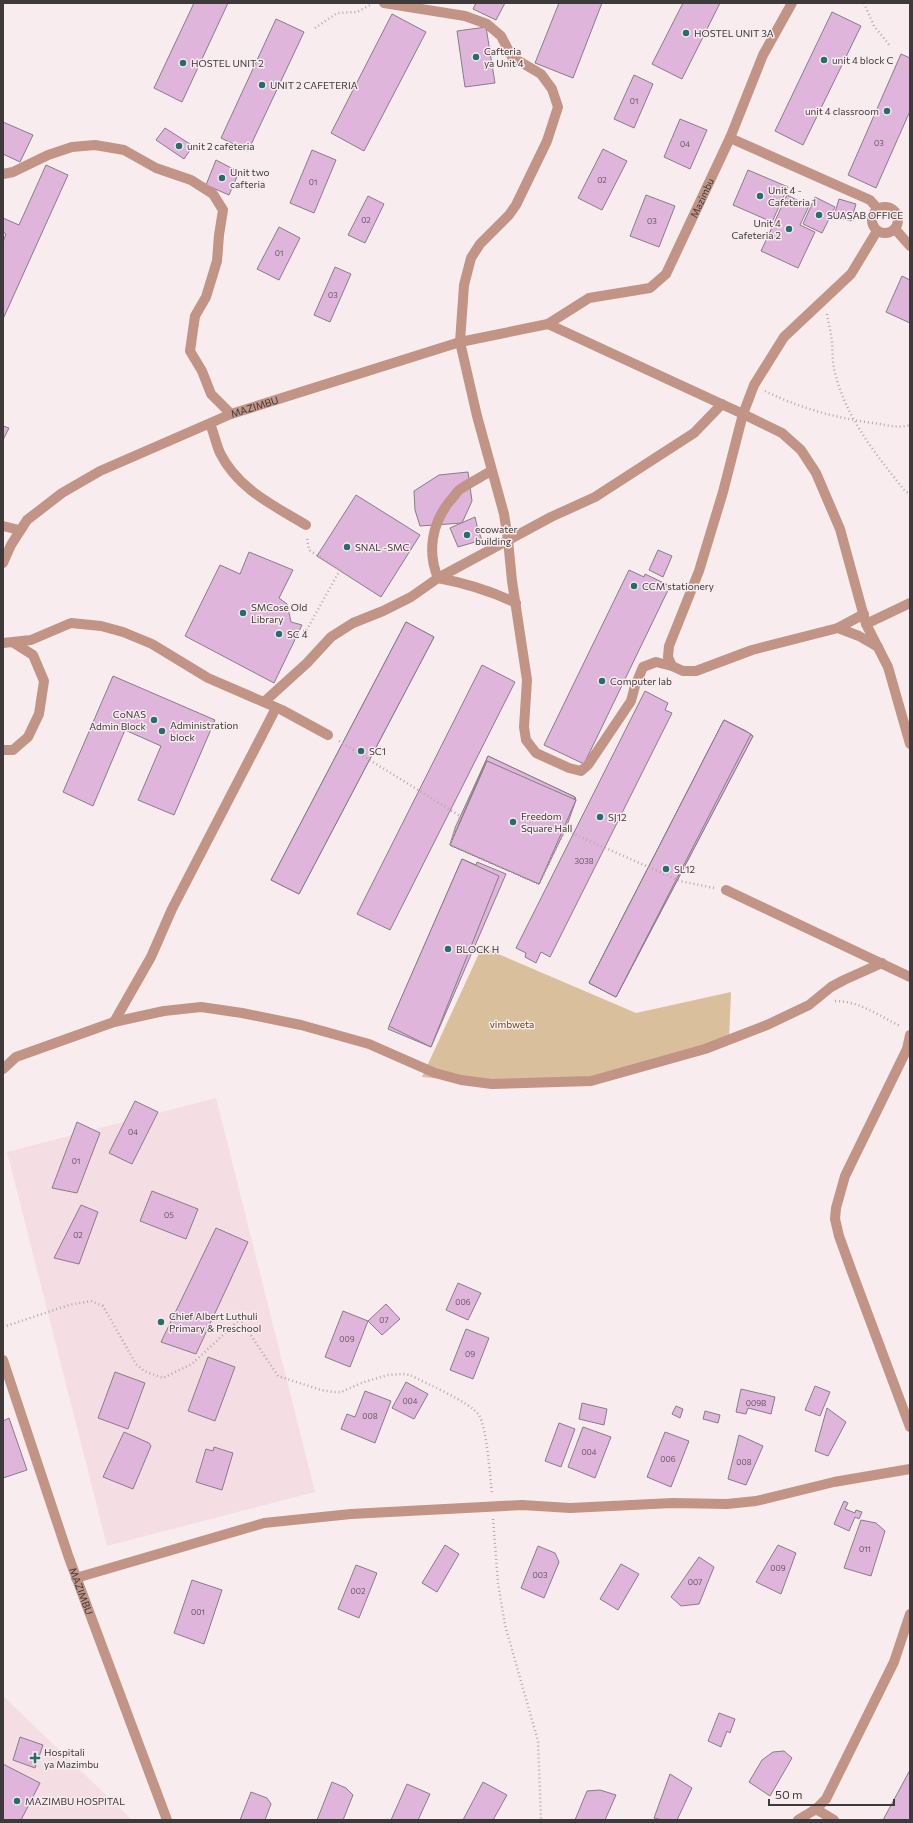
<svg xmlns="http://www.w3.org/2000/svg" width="913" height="1823" font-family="Commissioner,sans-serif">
	<rect width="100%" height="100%" fill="#f9ecee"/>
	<!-- built -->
	<g fill="#f4dee3">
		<path d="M 216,1098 L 315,1492 L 107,1546 L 7,1152 Z"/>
		<path d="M 3,1696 L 132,1820 L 3,1820 Z"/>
	</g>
	<!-- green -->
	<path fill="#dabf9d" d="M 482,947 L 636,1013 L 731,992 L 729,1040 L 584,1081 L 502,1084 L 422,1077 Z"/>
	<!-- building -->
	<g fill="#dfb5db" stroke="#867e85">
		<path d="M 194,3 L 228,3 L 182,102 L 154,88 Z"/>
		<path d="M 476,3 L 505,3 L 496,20 L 473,9 Z"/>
		<path d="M 559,3 L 602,3 L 573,78 L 535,63 Z"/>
		<path d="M 683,3 L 720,3 L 682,79 L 652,64 Z"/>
		<path d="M 832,12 L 861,26 L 803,145 L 775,131 Z"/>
		<path d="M 392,14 L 426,32 L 364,151 L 331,133 Z"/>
		<path d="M 276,19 L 304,32 L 248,151 L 221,138 Z"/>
		<path d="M 486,27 L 495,83 L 465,87 L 457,31 Z"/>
		<path d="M 901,54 L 910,58 L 910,111 L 876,188 L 848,175 Z"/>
		<path d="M 634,75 L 653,84 L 634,128 L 614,119 Z"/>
		<path d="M 680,119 L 707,130 L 690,169 L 664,157 Z"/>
		<path d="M 3,122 L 33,135 L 20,162 L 3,154 Z"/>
		<path d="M 165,128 L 193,146 L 184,159 L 156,140 Z"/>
		<path d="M 603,149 L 627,161 L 602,210 L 578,198 Z"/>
		<path d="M 312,150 L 336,160 L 314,213 L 290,203 Z"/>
		<path d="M 216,160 L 239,172 L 229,195 L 206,185 Z"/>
		<path d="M 46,165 L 68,175 L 3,319 L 3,242 L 6,234 L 3,232 L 3,218 L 19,225 Z"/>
		<path d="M 748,170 L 788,187 L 772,222 L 733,205 Z"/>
		<path d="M 646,195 L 675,206 L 659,247 L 630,236 Z"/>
		<path d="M 787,195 L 809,206 L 800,225 L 815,232 L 798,268 L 761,251 Z"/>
		<path d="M 368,196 L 384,204 L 365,243 L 348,235 Z"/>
		<path d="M 815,197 L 835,207 L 822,233 L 803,224 Z"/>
		<path d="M 839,199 L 856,204 L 851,221 L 834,216 Z"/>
		<path d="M 279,227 L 300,238 L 279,280 L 257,269 Z"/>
		<path d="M 335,267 L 351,274 L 330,322 L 314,315 Z"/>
		<path d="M 902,276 L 910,280 L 910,323 L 886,312 Z"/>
		<path d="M 3,426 L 9,428 L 3,440 Z"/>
		<path d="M 468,472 L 472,501 L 462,523 L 420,526 L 415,510 L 414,491 L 439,475 Z"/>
		<path d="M 356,495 L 420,535 L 381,597 L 317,556 Z"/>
		<path d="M 475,517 L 478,530 L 482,540 L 458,547 L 450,528 Z"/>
		<path d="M 658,550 L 672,556 L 663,577 L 649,570 Z"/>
		<path d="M 249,552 L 293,570 L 279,598 L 287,604 L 291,622 L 302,625 L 274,683 L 185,636 L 220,565 L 240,574 Z"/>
		<path d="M 629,570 L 644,577 L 645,574 L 670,586 L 584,764 L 544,745 Z"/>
		<path d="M 406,622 L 434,637 L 299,894 L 271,880 Z"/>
		<path d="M 406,622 L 434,637 L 299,894 L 271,880 Z"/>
		<path d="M 482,665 L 515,682 L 390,930 L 357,914 Z"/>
		<path d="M 113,676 L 215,720 L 174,815 L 138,800 L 161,746 L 125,730 L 93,806 L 63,792 Z"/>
		<path d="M 645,691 L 668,703 L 665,710 L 672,713 L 550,957 L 541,952 L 536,963 L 525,957 L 526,953 L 516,948 Z"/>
		<path d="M 724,720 L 746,731 L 753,736 L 616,997 L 589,983 Z"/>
		<path d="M 724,720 L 753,736 L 616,997 L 589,983 Z"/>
		<path d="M 724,720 L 751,734 L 616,997 L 589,983 Z"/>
		<path d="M 488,756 L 575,797 L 576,800 L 566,828 L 539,884 L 450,845 L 455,828 Z"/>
		<path d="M 488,756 L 575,797 L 539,884 L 450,845 Z"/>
		<path d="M 487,761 L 572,804 L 539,884 L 450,845 Z"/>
		<path d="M 487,761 L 576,800 L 539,884 L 450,845 Z"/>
		<path d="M 462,859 L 476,865 L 477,862 L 506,874 L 431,1047 L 388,1029 Z"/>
		<path d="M 462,859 L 499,876 L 431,1047 L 389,1026 Z"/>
		<path d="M 135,1101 L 158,1112 L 132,1164 L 109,1153 Z"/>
		<path d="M 77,1122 L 100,1133 L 77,1193 L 52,1188 Z"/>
		<path d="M 152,1191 L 198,1209 L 186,1239 L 140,1221 Z"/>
		<path d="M 81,1205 L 98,1212 L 79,1264 L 54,1258 Z"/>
		<path d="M 216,1228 L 248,1242 L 196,1354 L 161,1342 Z"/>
		<path d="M 458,1283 L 481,1293 L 468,1320 L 446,1310 Z"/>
		<path d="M 386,1304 L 400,1319 L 382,1335 L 368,1321 Z"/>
		<path d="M 343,1311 L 368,1321 L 350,1367 L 325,1357 Z"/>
		<path d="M 466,1329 L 489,1338 L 473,1379 L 450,1370 Z"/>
		<path d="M 208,1357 L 235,1367 L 215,1421 L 188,1411 Z"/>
		<path d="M 115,1372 L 145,1383 L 128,1429 L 98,1418 Z"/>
		<path d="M 406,1382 L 428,1394 L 414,1419 L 392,1408 Z"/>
		<path d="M 815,1386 L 830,1392 L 820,1416 L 805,1410 Z"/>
		<path d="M 741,1389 L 775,1397 L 771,1414 L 748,1408 L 746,1414 L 736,1412 Z"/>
		<path d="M 365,1391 L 391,1401 L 375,1443 L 341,1429 L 347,1414 L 355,1417 Z"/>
		<path d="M 582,1403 L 607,1409 L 604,1425 L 579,1419 Z"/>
		<path d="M 676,1406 L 683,1409 L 680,1418 L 672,1414 Z"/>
		<path d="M 827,1408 L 846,1422 L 828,1456 L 815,1451 Z"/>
		<path d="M 705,1411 L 720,1415 L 718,1423 L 703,1419 Z"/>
		<path d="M 9,1418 L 27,1470 L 3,1478 L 3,1421 Z"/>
		<path d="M 559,1423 L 575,1429 L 561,1467 L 545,1461 Z"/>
		<path d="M 583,1427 L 611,1437 L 595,1478 L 568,1467 Z"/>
		<path d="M 124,1432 L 149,1443 L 151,1446 L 133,1489 L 103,1477 Z"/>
		<path d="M 665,1432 L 689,1441 L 671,1487 L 647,1477 Z"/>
		<path d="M 739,1435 L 763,1446 L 746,1485 L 728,1479 Z"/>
		<path d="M 214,1447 L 233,1453 L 222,1490 L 196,1482 L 206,1449 L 213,1451 Z"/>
		<path d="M 844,1501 L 848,1503 L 845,1509 L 855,1513 L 856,1510 L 862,1512 L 859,1519 L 855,1517 L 849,1531 L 834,1524 Z"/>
		<path d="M 861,1520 L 876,1523 L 885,1531 L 871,1576 L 844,1568 Z"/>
		<path d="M 445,1545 L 459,1554 L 437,1592 L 422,1583 Z"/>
		<path d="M 778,1545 L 796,1553 L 781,1594 L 756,1582 Z"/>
		<path d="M 538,1546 L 555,1553 L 559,1562 L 544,1598 L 521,1588 Z"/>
		<path d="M 699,1557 L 714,1567 L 699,1604 L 681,1606 L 671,1597 Z"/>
		<path d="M 621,1564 L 639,1574 L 618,1610 L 600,1599 Z"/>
		<path d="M 356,1565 L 377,1573 L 359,1618 L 338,1609 Z"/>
		<path d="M 192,1580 L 222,1590 L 204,1644 L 174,1633 Z"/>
		<path d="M 719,1713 L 735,1719 L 730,1733 L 727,1731 L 721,1747 L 708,1741 Z"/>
		<path d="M 20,1737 L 43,1745 L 35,1768 L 13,1760 Z"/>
		<path d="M 784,1751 L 792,1758 L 770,1796 L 749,1782 L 762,1760 L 773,1752 Z"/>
		<path d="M 3,1764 L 40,1783 L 21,1820 L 3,1820 Z"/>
		<path d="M 910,1770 L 910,1820 L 883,1820 Z"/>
		<path d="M 670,1774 L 692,1788 L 677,1820 L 662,1820 L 654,1818 Z"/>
		<path d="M 332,1782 L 346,1788 L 353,1795 L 343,1820 L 317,1820 Z"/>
		<path d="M 483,1782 L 507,1795 L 493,1820 L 463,1820 Z"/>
		<path d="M 407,1784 L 430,1794 L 418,1820 L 391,1820 Z"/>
		<path d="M 600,1790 L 616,1795 L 605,1820 L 575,1820 L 587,1791 Z"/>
		<path d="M 251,1792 L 267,1798 L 271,1804 L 265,1820 L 240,1820 Z"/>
	</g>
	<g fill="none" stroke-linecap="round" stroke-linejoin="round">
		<!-- path -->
		<g stroke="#b4aaac" stroke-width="2.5" stroke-dasharray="1 3" stroke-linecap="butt">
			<path d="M 864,3 L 874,26 L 891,47"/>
			<path d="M 315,28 L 337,13 L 357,12 L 372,4"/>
			<path d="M 827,314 C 828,321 830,328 831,335 C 833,346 832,358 834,369 C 845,417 875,453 905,491 L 910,494"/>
			<path d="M 765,391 C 801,409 840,419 880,424 C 890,426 900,428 910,425"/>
			<path d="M 299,631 L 306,631 L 340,570 L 309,550 L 307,538"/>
			<path d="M 339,741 L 460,816 L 450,845 L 539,884 L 566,828 L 574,834 L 680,881 L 714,888"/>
			<path d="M 835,1001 C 860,1001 879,1016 900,1026"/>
			<path d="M 3,1327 L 69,1305 L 91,1301 L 103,1306 L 136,1364 L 144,1371 L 163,1378 L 192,1364 L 240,1319 L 278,1376 L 321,1390 L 333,1392 L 341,1392 L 364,1382 L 388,1375 L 403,1374 L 410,1375 C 425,1383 470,1402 479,1415 C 487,1429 490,1476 492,1494"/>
			<path d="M 493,1519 L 498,1583 L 505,1625 L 538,1741 L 541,1820"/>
		</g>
		<!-- minor -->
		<g stroke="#c19486" stroke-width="10">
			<path d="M 384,3 L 465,16 L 487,24 L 501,36 L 512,57 L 541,74 L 552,89 L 558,107 L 547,141 L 516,205 L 509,215 L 480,244 L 471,258 L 464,285 L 460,342 L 477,416 L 504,514 L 508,540 L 512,581 L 527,680 L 524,727 L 526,740 L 536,753 L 569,768 L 581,771 L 588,765 L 631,701 L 635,686 L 643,667 L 656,662 L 672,666"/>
			<path d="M 730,138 L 870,200 L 878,209"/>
			<path d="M 3,174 L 13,172 L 48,155 L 72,147 L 95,145 L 124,150 L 156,168 L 191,180 L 213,194 L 223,210 L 219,235 L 217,261 L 206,297 L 195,316 L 190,351 L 202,371 L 211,394 L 231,414"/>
			<circle cx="885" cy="220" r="13"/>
			<path d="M 895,229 L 910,246"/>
			<path d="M 877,231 L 851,274 L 784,337 L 754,385 L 743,414 L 723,492 L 699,571 L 669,646 L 668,657 L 672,666 L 683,671 L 696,671 L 752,650 L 838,628 L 859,636 L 878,647"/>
			<path d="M 548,324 L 743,414 L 782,433 L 801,450 L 816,473 L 840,529 L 866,624 L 888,667 L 910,744"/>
			<path d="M 210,424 C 214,433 216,444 220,453 C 238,489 273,505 306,525"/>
			<path d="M 491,471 C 481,477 469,483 459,490 C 456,493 453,498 449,502 C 432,524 427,552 438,578 C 465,583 491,591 516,603"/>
			<path d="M 3,526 L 19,530"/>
			<path id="s1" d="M 3,563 L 11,545 L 27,520 L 62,493 L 100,471 L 231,414 L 460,342 L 548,324 L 589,298 L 650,288 L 666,274 L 730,138 L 763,55 L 792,3"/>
			<path d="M 866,624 L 910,603"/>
			<path d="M 838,628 L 864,614"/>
			<path d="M 3,643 L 31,640 L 71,623 L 101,626 L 123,632 L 152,644 L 208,678 L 282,710 L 328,735"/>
			<path d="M 264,702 L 307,663 L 331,637 L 353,623 L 383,611 L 411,597 L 438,578 L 551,517 L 595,497 L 694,433 L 722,404"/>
			<path d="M 3,750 L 13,750 L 28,737 L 39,714 L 44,681 L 33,655 L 14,643"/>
			<path d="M 726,890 L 910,977"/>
			<path d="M 114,1022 L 151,957 L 172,909 L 276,708"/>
			<path d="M 910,1035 L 907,1049 L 845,1176 L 836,1208 L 835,1219 L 839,1236 L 852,1272 L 910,1427"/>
			<path d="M 3,1069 L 16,1057 L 114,1022 L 164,1011 L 201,1007 L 242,1013 L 301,1025 L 369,1044 L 435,1073 L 461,1080 L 492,1084 L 591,1081 L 705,1049 L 767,1025 L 809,1005 L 831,987 L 844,980 L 882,963"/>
			<path id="s2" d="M 3,1360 L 69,1558 L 167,1820"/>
			<path d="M 76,1578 L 264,1523 L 351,1514 L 522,1505 L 570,1508 L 673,1503 L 727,1504 L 756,1501 L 834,1482 L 910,1469"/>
			<path d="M 816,1809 L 834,1820"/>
			<path d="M 798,1820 L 816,1809 L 826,1799 L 894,1662 L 910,1614"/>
		</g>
	</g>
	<!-- markers -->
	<g fill="#256f6a" stroke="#f9ecee" stroke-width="1.5">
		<circle cx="686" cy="33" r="4"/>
		<circle cx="476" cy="57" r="4"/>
		<circle cx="824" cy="60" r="4"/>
		<circle cx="183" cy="63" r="4"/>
		<circle cx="262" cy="85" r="4"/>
		<circle cx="887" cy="111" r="4"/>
		<circle cx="179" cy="146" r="4"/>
		<circle cx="222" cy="178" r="4"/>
		<circle cx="760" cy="196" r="4"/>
		<circle cx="819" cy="215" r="4"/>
		<circle cx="789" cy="229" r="4"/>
		<circle cx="467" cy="535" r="4"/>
		<circle cx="347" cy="547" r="4"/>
		<circle cx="634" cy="586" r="4"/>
		<circle cx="243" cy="613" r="4"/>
		<circle cx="279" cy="634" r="4"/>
		<circle cx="602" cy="681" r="4"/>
		<circle cx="154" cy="720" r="4"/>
		<circle cx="162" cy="731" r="4"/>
		<circle cx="361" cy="751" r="4"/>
		<circle cx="600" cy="817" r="4"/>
		<circle cx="513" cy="822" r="4"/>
		<circle cx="666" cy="869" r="4"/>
		<circle cx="448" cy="949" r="4"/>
		<circle cx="161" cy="1322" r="4"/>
		<path d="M33 1752h4v4h4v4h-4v4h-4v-4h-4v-4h4z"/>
		<circle cx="17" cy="1801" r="4"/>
	</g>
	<g text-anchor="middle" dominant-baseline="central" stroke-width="3" stroke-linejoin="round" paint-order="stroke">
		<!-- number labels -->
		<g font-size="8" fill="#665862">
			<text x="634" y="101">01</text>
			<text x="879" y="143">03</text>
			<text x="685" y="144">04</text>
			<text x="602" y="180">02</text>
			<text x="313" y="182">01</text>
			<text x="366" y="220">02</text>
			<text x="652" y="221">03</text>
			<text x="279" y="253">01</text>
			<text x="333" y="295">03</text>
			<text x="584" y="861">3038</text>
			<text x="133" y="1132">04</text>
			<text x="76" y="1161">01</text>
			<text x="169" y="1215">05</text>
			<text x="78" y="1235">02</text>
			<text x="463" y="1302">006</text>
			<text x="384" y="1320">07</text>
			<text x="347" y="1339">009</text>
			<text x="470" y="1354">09</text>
			<text x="410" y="1401">004</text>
			<text x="756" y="1403">009B</text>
			<text x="370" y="1416">008</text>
			<text x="589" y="1452">004</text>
			<text x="668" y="1459">006</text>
			<text x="744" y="1462">008</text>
			<text x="865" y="1549">011</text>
			<text x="778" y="1568">009</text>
			<text x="540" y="1575">003</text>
			<text x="695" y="1582">007</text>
			<text x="358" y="1591">002</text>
			<text x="198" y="1612">001</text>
		</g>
		<!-- poi labels -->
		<g font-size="10" fill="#3e393a" stroke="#f9ecee" text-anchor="start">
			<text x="694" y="33">HOSTEL UNIT 3A</text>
			<text x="484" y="51">Cafteria<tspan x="484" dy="12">ya Unit 4</tspan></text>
			<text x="832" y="60">unit 4 block C</text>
			<text x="191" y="63">HOSTEL UNIT 2</text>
			<text x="270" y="85">UNIT 2 CAFETERIA</text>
			<text x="879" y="111" text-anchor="end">unit 4 classroom</text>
			<text x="187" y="146">unit 2 cafeteria</text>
			<text x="230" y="172">Unit two<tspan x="230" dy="12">cafteria</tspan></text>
			<text x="768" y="190">Unit 4 -<tspan x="768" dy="12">Cafeteria 1</tspan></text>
			<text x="827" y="215">SUASAB OFFICE</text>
			<text x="781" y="223" text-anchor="end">Unit 4<tspan x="781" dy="12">Cafeteria 2</tspan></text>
			<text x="475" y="529">ecowater<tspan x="475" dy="12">building</tspan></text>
			<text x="355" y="547">SNAL -SMC</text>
			<text x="642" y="586">CCM stationery</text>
			<text x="251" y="607">SMCose Old<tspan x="251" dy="12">Library</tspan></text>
			<text x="287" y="634">SC 4</text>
			<text x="610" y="681">Computer lab</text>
			<text x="146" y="714" text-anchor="end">CoNAS<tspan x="146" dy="12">Admin Block</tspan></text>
			<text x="170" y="725">Administration<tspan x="170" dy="12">block</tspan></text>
			<text x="369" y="751">SC1</text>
			<text x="521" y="816">Freedom<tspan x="521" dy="12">Square Hall</tspan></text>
			<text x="608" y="817">SJ12</text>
			<text x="674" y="869">SL12</text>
			<text x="456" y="949">BLOCK H</text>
			<text x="169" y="1316">Chief Albert Luthuli<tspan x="169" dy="12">Primary &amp; Preschool</tspan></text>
			<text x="44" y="1752">Hospitali<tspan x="44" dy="12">ya Mazimbu</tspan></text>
			<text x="25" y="1801">MAZIMBU HOSPITAL</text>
		</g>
		<!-- street labels -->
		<g font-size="10" fill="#3e393a" stroke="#f9ecee">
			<text stroke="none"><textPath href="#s1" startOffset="826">Mazimbu</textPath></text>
			<text stroke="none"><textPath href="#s1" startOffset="305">MAZIMBU</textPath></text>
			<text stroke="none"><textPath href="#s2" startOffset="244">MAZIMBU</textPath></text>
		</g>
		<!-- park labels -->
		<g font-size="10" fill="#674612" stroke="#f9ecee">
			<text x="512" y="1024">vimbweta</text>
		</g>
	</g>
	<!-- border -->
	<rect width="913" height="1823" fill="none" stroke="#3e393a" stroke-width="8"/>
	<!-- scale -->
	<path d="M769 1799v6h125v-6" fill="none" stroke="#3e393a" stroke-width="2"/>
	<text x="775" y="1799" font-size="12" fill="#3e393a" stroke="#f9ecee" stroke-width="3" paint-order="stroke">50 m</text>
</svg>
